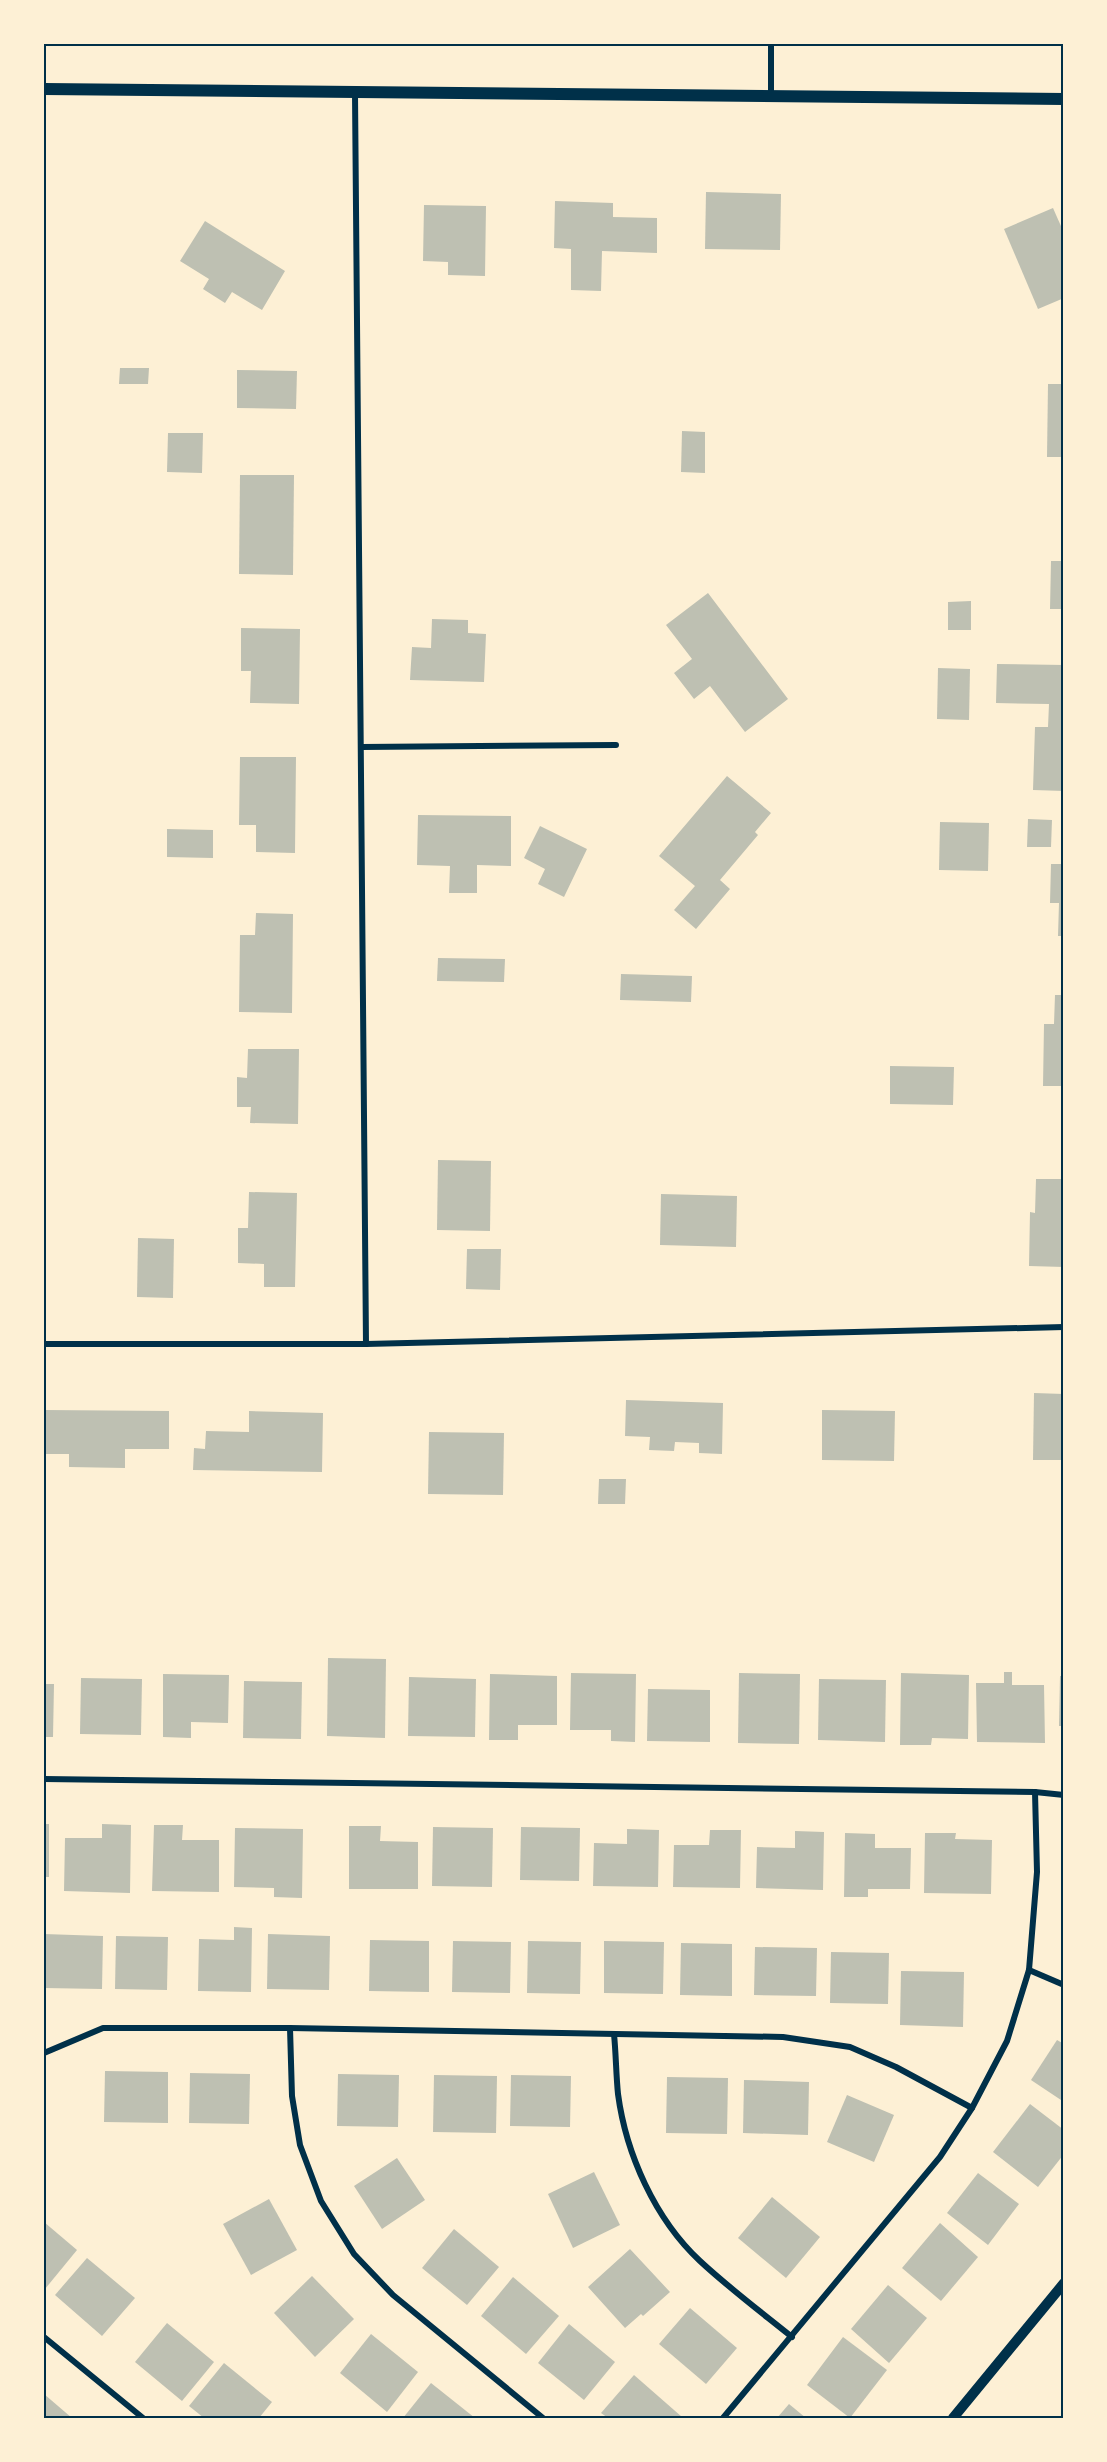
<svg xmlns="http://www.w3.org/2000/svg" width="1107" height="2462" font-family="'Noto Sans',sans-serif">
	<rect width="100%" height="100%" fill="#fdf0d5"/>
	<!-- building -->
	<g fill="#bec0b2">
		<path d="M 706,192 L 781,194 L 780,250 L 705,249 Z"/>
		<path d="M 555,201 L 613,203 L 613,217 L 657,218 L 657,253 L 602,251 L 601,291 L 571,290 L 571,249 L 554,248 Z"/>
		<path d="M 424,205 L 486,206 L 485,276 L 448,275 L 448,262 L 423,261 Z"/>
		<path d="M 1053,208 L 1064,233 L 1064,298 L 1038,309 L 1004,229 Z"/>
		<path d="M 205,221 L 285,271 L 262,310 L 232,292 L 225,303 L 203,289 L 209,279 L 180,261 Z"/>
		<path d="M 120,368 L 149,368 L 148,384 L 119,384 Z"/>
		<path d="M 237,370 L 297,371 L 296,409 L 237,408 Z"/>
		<path d="M 1048,384 L 1064,384 L 1064,457 L 1047,457 Z"/>
		<path d="M 682,431 L 705,432 L 705,473 L 681,472 Z"/>
		<path d="M 168,433 L 203,433 L 202,473 L 167,472 Z"/>
		<path d="M 240,475 L 294,475 L 293,575 L 239,574 Z"/>
		<path d="M 1061,530 L 1064,530 L 1064,609 L 1050,609 L 1051,561 L 1061,561 Z"/>
		<path d="M 708,593 L 788,699 L 745,732 L 710,686 L 694,699 L 674,673 L 692,659 L 666,625 Z"/>
		<path d="M 971,601 L 971,630 L 948,630 L 948,602 Z"/>
		<path d="M 432,619 L 468,620 L 468,633 L 486,634 L 484,682 L 410,680 L 412,647 L 431,648 Z"/>
		<path d="M 241,628 L 300,629 L 299,704 L 250,703 L 251,671 L 241,671 Z"/>
		<path d="M 997,664 L 1064,665 L 1064,791 L 1033,790 L 1035,727 L 1048,727 L 1049,704 L 996,703 Z"/>
		<path d="M 938,668 L 970,669 L 969,720 L 937,719 Z"/>
		<path d="M 240,757 L 296,757 L 295,853 L 256,852 L 256,825 L 239,825 Z"/>
		<path d="M 727,776 L 771,813 L 755,832 L 758,835 L 720,880 L 730,889 L 696,929 L 674,910 L 695,886 L 659,856 Z"/>
		<path d="M 418,815 L 511,816 L 511,866 L 477,865 L 477,893 L 449,893 L 450,866 L 417,865 Z"/>
		<path d="M 1028,819 L 1052,820 L 1051,847 L 1027,847 Z"/>
		<path d="M 940,822 L 989,823 L 988,871 L 939,870 Z"/>
		<path d="M 540,826 L 587,849 L 564,897 L 538,884 L 545,869 L 524,858 Z"/>
		<path d="M 167,829 L 213,830 L 213,858 L 167,857 Z"/>
		<path d="M 1051,864 L 1064,864 L 1064,936 L 1058,936 L 1059,903 L 1050,903 Z"/>
		<path d="M 256,913 L 293,914 L 292,1013 L 239,1012 L 240,935 L 255,935 Z"/>
		<path d="M 438,958 L 505,959 L 504,982 L 437,981 Z"/>
		<path d="M 621,974 L 692,976 L 691,1002 L 620,1000 Z"/>
		<path d="M 1055,995 L 1064,995 L 1064,1086 L 1043,1086 L 1044,1024 L 1054,1024 Z"/>
		<path d="M 248,1049 L 299,1049 L 298,1124 L 250,1123 L 251,1107 L 237,1107 L 237,1077 L 247,1078 Z"/>
		<path d="M 890,1066 L 954,1067 L 953,1105 L 890,1104 Z"/>
		<path d="M 438,1160 L 491,1161 L 490,1231 L 437,1230 Z"/>
		<path d="M 1036,1179 L 1064,1179 L 1064,1267 L 1029,1266 L 1030,1212 L 1035,1213 Z"/>
		<path d="M 249,1192 L 297,1193 L 295,1287 L 264,1287 L 264,1264 L 238,1263 L 238,1228 L 248,1228 Z"/>
		<path d="M 661,1194 L 737,1196 L 736,1247 L 660,1245 Z"/>
		<path d="M 138,1238 L 174,1239 L 173,1298 L 137,1297 Z"/>
		<path d="M 467,1249 L 501,1249 L 500,1290 L 466,1289 Z"/>
		<path d="M 1034,1393 L 1064,1394 L 1064,1460 L 1033,1460 Z"/>
		<path d="M 626,1400 L 723,1403 L 722,1454 L 699,1453 L 699,1443 L 675,1442 L 674,1451 L 649,1450 L 650,1437 L 625,1436 Z"/>
		<path d="M 44,1410 L 169,1411 L 169,1449 L 125,1449 L 125,1468 L 69,1467 L 69,1454 L 44,1454 Z"/>
		<path d="M 822,1410 L 895,1411 L 894,1461 L 822,1460 Z"/>
		<path d="M 249,1411 L 323,1413 L 322,1472 L 193,1470 L 194,1448 L 205,1449 L 206,1431 L 249,1432 Z"/>
		<path d="M 429,1432 L 504,1433 L 503,1495 L 428,1494 Z"/>
		<path d="M 599,1479 L 626,1479 L 625,1504 L 598,1504 Z"/>
		<path d="M 328,1658 L 386,1659 L 385,1738 L 327,1736 Z"/>
		<path d="M 1004,1672 L 1012,1672 L 1012,1685 L 1044,1685 L 1045,1743 L 977,1742 L 976,1683 L 1004,1683 Z"/>
		<path d="M 571,1673 L 636,1674 L 635,1742 L 611,1741 L 611,1730 L 570,1730 Z"/>
		<path d="M 739,1673 L 800,1674 L 799,1744 L 738,1743 Z"/>
		<path d="M 901,1673 L 969,1675 L 968,1739 L 932,1738 L 931,1745 L 900,1745 Z"/>
		<path d="M 163,1674 L 229,1675 L 228,1723 L 191,1722 L 191,1738 L 163,1737 Z"/>
		<path d="M 490,1674 L 557,1676 L 557,1725 L 518,1725 L 518,1740 L 489,1740 Z"/>
		<path d="M 1060,1676 L 1064,1676 L 1064,1726 L 1059,1726 Z"/>
		<path d="M 409,1677 L 476,1679 L 475,1737 L 408,1736 Z"/>
		<path d="M 81,1678 L 142,1679 L 141,1735 L 80,1734 Z"/>
		<path d="M 819,1679 L 886,1680 L 885,1742 L 818,1740 Z"/>
		<path d="M 244,1681 L 302,1682 L 301,1739 L 243,1738 Z"/>
		<path d="M 44,1684 L 54,1684 L 53,1737 L 44,1737 Z"/>
		<path d="M 648,1689 L 710,1690 L 710,1742 L 647,1741 Z"/>
		<rect x="44" y="1824" width="5" height="53"/>
		<path d="M 102,1824 L 131,1825 L 130,1893 L 64,1891 L 65,1838 L 102,1838 Z"/>
		<path d="M 154,1825 L 183,1825 L 182,1840 L 219,1840 L 219,1892 L 152,1891 Z"/>
		<path d="M 349,1826 L 381,1826 L 380,1841 L 418,1842 L 418,1889 L 349,1889 Z"/>
		<path d="M 433,1827 L 493,1828 L 492,1887 L 432,1886 Z"/>
		<path d="M 521,1827 L 580,1828 L 579,1881 L 520,1880 Z"/>
		<path d="M 235,1828 L 303,1829 L 302,1898 L 274,1897 L 274,1888 L 234,1887 Z"/>
		<path d="M 627,1829 L 659,1830 L 658,1887 L 593,1886 L 594,1843 L 627,1844 Z"/>
		<path d="M 710,1830 L 741,1830 L 740,1888 L 673,1887 L 674,1845 L 709,1845 Z"/>
		<path d="M 795,1831 L 824,1832 L 823,1890 L 756,1888 L 757,1847 L 795,1848 Z"/>
		<path d="M 845,1833 L 875,1834 L 875,1848 L 911,1848 L 910,1889 L 868,1889 L 868,1897 L 844,1897 Z"/>
		<path d="M 925,1833 L 956,1833 L 955,1839 L 992,1840 L 991,1894 L 924,1893 Z"/>
		<path d="M 234,1927 L 252,1928 L 251,1992 L 198,1991 L 199,1939 L 234,1940 Z"/>
		<path d="M 44,1934 L 103,1936 L 102,1989 L 44,1988 Z"/>
		<path d="M 268,1934 L 330,1936 L 329,1990 L 267,1989 Z"/>
		<path d="M 116,1936 L 168,1937 L 167,1990 L 115,1989 Z"/>
		<path d="M 370,1940 L 429,1941 L 429,1992 L 369,1991 Z"/>
		<path d="M 453,1941 L 511,1942 L 510,1993 L 452,1992 Z"/>
		<path d="M 528,1941 L 581,1942 L 580,1994 L 527,1993 Z"/>
		<path d="M 604,1941 L 664,1942 L 663,1994 L 604,1993 Z"/>
		<path d="M 681,1943 L 732,1944 L 732,1996 L 680,1995 Z"/>
		<path d="M 755,1947 L 817,1948 L 816,1996 L 754,1995 Z"/>
		<path d="M 831,1952 L 889,1953 L 888,2004 L 830,2003 Z"/>
		<path d="M 901,1971 L 964,1972 L 963,2027 L 900,2025 Z"/>
		<path d="M 1057,2040 L 1064,2044 L 1064,2102 L 1031,2080 Z"/>
		<path d="M 105,2071 L 168,2072 L 168,2123 L 104,2122 Z"/>
		<path d="M 190,2073 L 250,2074 L 249,2124 L 189,2123 Z"/>
		<path d="M 338,2074 L 399,2075 L 398,2127 L 337,2126 Z"/>
		<path d="M 434,2075 L 497,2076 L 496,2133 L 433,2132 Z"/>
		<path d="M 511,2075 L 571,2076 L 570,2127 L 510,2126 Z"/>
		<path d="M 667,2077 L 728,2078 L 727,2134 L 666,2133 Z"/>
		<path d="M 744,2080 L 809,2082 L 808,2135 L 743,2133 Z"/>
		<path d="M 847,2095 L 894,2115 L 874,2162 L 827,2142 Z"/>
		<path d="M 1030,2104 L 1064,2130 L 1064,2154 L 1038,2187 L 993,2152 Z"/>
		<path d="M 397,2158 L 425,2200 L 382,2229 L 354,2186 Z"/>
		<path d="M 594,2172 L 620,2225 L 573,2248 L 548,2194 Z"/>
		<path d="M 978,2173 L 1019,2204 L 988,2245 L 947,2213 Z"/>
		<path d="M 772,2197 L 820,2237 L 786,2278 L 738,2238 Z"/>
		<path d="M 269,2199 L 297,2250 L 251,2275 L 223,2224 Z"/>
		<path d="M 44,2222 L 77,2250 L 45,2289 L 44,2288 Z"/>
		<path d="M 940,2223 L 978,2257 L 941,2301 L 902,2268 Z"/>
		<path d="M 454,2229 L 499,2267 L 467,2305 L 422,2268 Z"/>
		<path d="M 630,2249 L 670,2292 L 643,2316 L 641,2314 L 625,2328 L 588,2287 Z"/>
		<path d="M 87,2258 L 135,2298 L 102,2336 L 55,2295 Z"/>
		<path d="M 312,2276 L 354,2319 L 315,2357 L 274,2313 Z"/>
		<path d="M 513,2277 L 559,2316 L 526,2354 L 481,2316 Z"/>
		<path d="M 888,2285 L 927,2318 L 889,2363 L 851,2329 Z"/>
		<path d="M 690,2308 L 737,2348 L 706,2384 L 659,2344 Z"/>
		<path d="M 167,2323 L 214,2362 L 182,2401 L 135,2362 Z"/>
		<path d="M 569,2324 L 615,2362 L 584,2400 L 538,2363 Z"/>
		<path d="M 371,2334 L 418,2372 L 387,2412 L 340,2373 Z"/>
		<path d="M 843,2337 L 887,2370 L 850,2418 L 807,2385 Z"/>
		<path d="M 224,2363 L 272,2402 L 259,2418 L 204,2418 L 189,2406 Z"/>
		<path d="M 634,2375 L 682,2417 L 681,2418 L 608,2418 L 601,2413 Z"/>
		<path d="M 431,2383 L 475,2418 L 403,2418 Z"/>
		<path d="M 44,2394 L 72,2418 L 44,2418 Z"/>
		<path d="M 789,2404 L 806,2418 L 777,2418 Z"/>
	</g>
	<g fill="none" stroke-linecap="round" stroke-linejoin="round">
		<!-- minor -->
		<g stroke="#003049" stroke-width="6">
			<path d="M 355,94 L 366,1344"/>
			<path d="M 771,96 L 771,44"/>
			<path d="M 361,747 L 616,745"/>
			<path d="M 44,1344 L 366,1344 L 1064,1327"/>
			<path d="M 44,1779 L 1035,1792 L 1064,1795"/>
			<path d="M 1029,1970 L 1064,1985"/>
			<path d="M 290,2028 L 292,2096 L 300,2145 L 321,2201 L 354,2254 L 393,2295 L 543,2418"/>
			<path d="M 614,2034 C 616,2054 616,2074 618,2094 C 626,2154 655,2219 700,2261 C 729,2288 761,2312 792,2337"/>
			<path d="M 44,2053 L 103,2028 L 290,2028 L 783,2037 L 850,2047 L 896,2067 L 972,2108"/>
			<path d="M 44,2337 L 143,2418"/>
			<path d="M 723,2418 L 940,2157 L 972,2108 L 1007,2041 L 1029,1970 L 1037,1872 L 1035,1792"/>
		</g>
		<!-- tertiary -->
		<path stroke="#003049" stroke-width="10" d="M 953,2418 L 1064,2283"/>
		<!-- secondary -->
		<path stroke="#003049" stroke-width="12" d="M 44,89 L 1064,99"/>
	</g>
	<!-- border -->
	<rect width="1107" height="2462" fill="none" stroke="#fdf0d5" stroke-width="90"/>
	<rect x="45" y="45" width="1017" height="2372" fill="none" stroke="#003049" stroke-width="2"/>
</svg>
